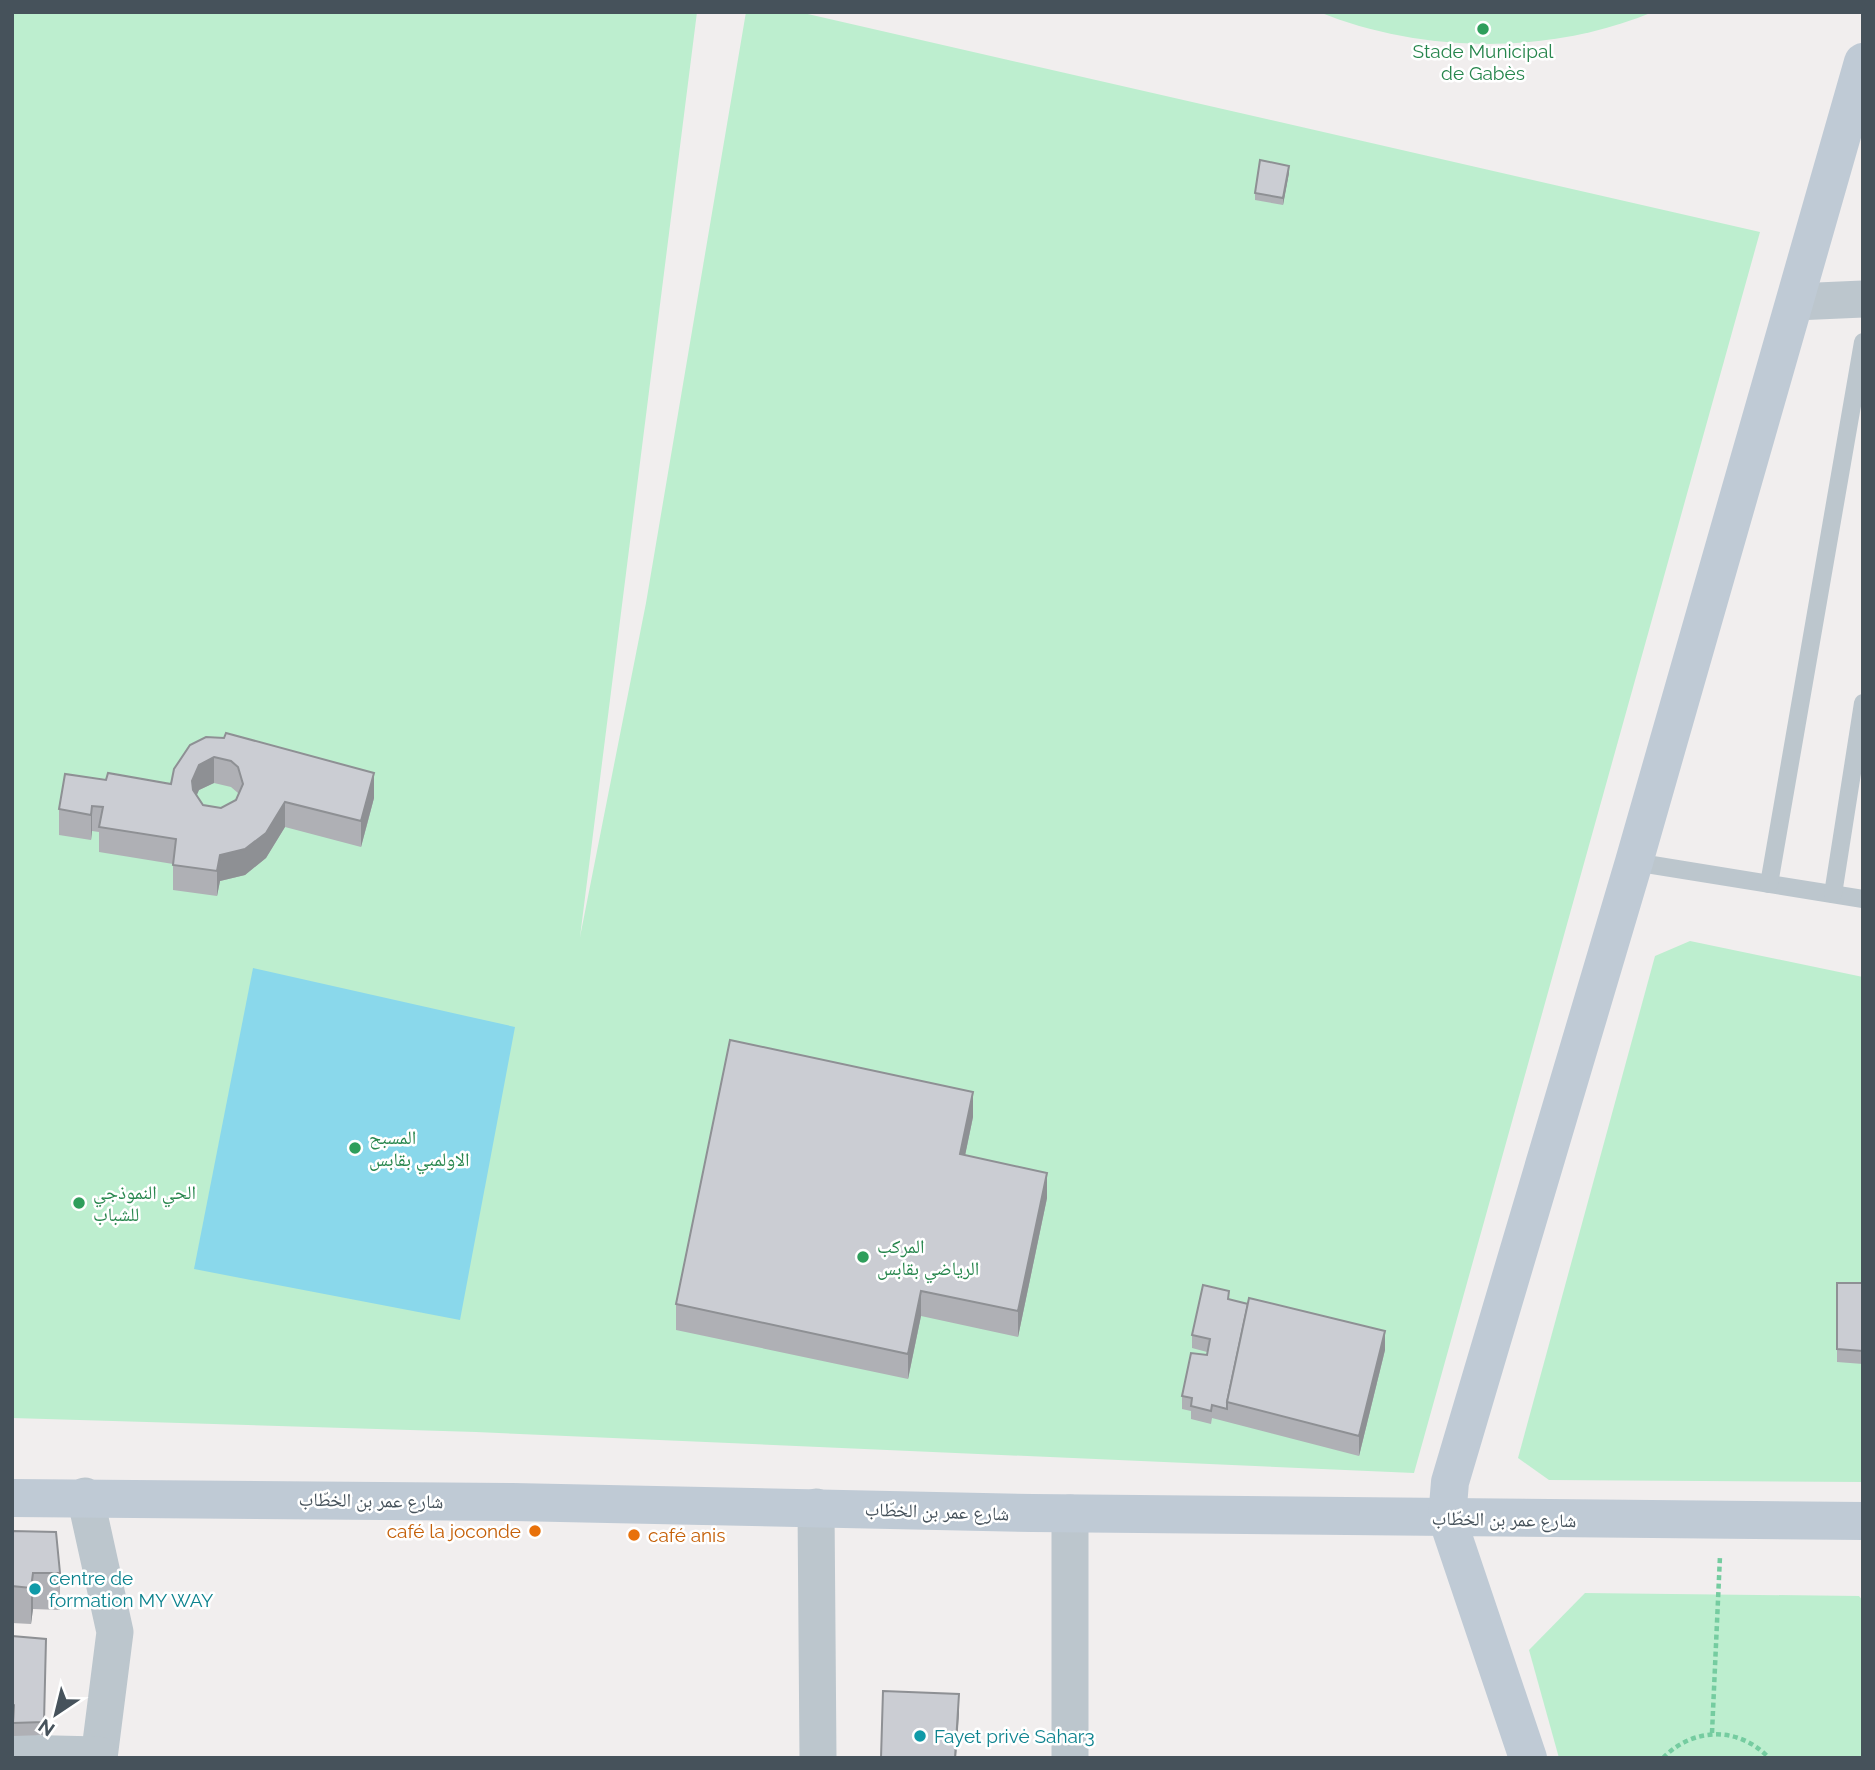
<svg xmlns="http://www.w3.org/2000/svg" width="1875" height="1770" font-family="Raleway,'Noto Naskh Arabic',sans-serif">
	<rect width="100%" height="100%" fill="#f1eeee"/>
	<!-- green -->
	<g fill="#bdeecf">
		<path d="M 12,12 L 697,12 L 580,937 L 646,603 L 746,12 L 799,12 L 1760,232 L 1414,1473 L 476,1432 L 12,1418 Z"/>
		<path d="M 1319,12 L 1653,12 C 1549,55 1423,54 1319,12 Z"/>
		<path d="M 1690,941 L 1863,977 L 1863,1482 L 1549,1480 L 1518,1458 L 1655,956 Z"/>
		<path d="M 1585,1593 L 1859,1596 L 1863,1601 L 1863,1758 L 1559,1758 L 1529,1650 Z"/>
	</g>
	<!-- water -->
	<path fill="#8ad8eb" d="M 253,968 L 515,1027 L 460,1320 L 194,1269 Z"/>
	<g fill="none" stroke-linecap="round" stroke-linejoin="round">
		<!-- path -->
		<g stroke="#75cca0" stroke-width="4.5" stroke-dasharray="5 3.5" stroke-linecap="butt">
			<path d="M 1712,1733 L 1720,1556"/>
			<path d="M 1663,1758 C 1693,1727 1739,1726 1769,1758"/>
		</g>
		<!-- lane -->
		<g stroke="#bcc6cd" stroke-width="18">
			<path d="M 1634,862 L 1863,899"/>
			<path d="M 1769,884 L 1863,342"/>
			<path d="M 1833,894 L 1863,703"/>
		</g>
		<!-- street -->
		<g stroke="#bcc6cd" stroke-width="37">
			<path d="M 1795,302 L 1863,299"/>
			<path d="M 85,1496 L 115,1632 L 99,1758"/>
			<path d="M 816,1507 L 818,1758"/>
			<path d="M 12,1753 L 99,1755"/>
			<path d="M 1070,1758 L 1070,1513"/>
		</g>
		<!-- secondary -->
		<g stroke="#bfcad5" stroke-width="38">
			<path d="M 12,1498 L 513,1502 L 1033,1513 L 1863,1521"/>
			<path d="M 1528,1758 L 1447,1518 L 1450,1482 L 1634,862 L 1863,62"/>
		</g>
	</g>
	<!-- wall -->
	<g fill="#afb0b5" fill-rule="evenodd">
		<path d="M 1289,173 L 1283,205 L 1255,200 L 1255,193 Z"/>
		<path d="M 190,745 L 374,798 L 361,847 L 285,827 L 266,858 L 245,875 L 220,881 L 217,896 L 173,890 L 173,864 L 99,852 L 99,832 L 92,831 L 91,840 L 59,835 L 59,809 L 171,784 ZM 214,783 L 231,787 L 238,793 L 238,795 L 236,800 L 221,808 L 203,805 L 196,795 L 199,790 Z"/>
		<path d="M 973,1117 L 965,1155 L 1047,1198 L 1018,1337 L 921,1316 L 908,1379 L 676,1330 L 676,1304 Z"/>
		<path d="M 1837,1283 L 1863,1283 L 1863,1364 L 1837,1362 Z"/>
		<path d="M 1229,1299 L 1385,1350 L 1359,1456 L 1212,1418 L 1211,1424 L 1191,1419 L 1191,1411 L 1182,1409 L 1182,1396 L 1207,1355 L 1207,1352 L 1192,1348 L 1192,1335 Z"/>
		<path d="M 12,1531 L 60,1573 L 60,1610 L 33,1609 L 31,1624 L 12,1623 Z"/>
		<path d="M 12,1636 L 46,1639 L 44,1735 L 13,1736 Z"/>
	</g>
	<!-- shaded-wall -->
	<g fill="#8e9094">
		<path d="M 1289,166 L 1289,173 L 1283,205 L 1283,198 Z"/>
		<path d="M 214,757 L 214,783 L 199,790 L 192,807 L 192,781 L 199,765 Z"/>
		<path d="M 374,773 L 374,798 L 361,847 L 361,821 Z"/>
		<path d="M 285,802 L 285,827 L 266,858 L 245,875 L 220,881 L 217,896 L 217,871 L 220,855 Z"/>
		<path d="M 92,806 L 92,831 L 91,840 L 91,815 Z"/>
		<path d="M 973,1092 L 973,1117 L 960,1180 L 960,1154 Z"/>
		<path d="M 1047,1173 L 1047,1198 L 1018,1337 L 1018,1311 Z"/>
		<path d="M 921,1291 L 921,1316 L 908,1379 L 908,1354 Z"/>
		<path d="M 1385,1331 L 1385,1350 L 1359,1456 L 1359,1436 Z"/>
		<path d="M 33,1573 L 33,1609 L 31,1624 L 31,1588 Z"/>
		<path d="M 959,1694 L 959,1714 L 956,1758 L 955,1758 Z"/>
	</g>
	<!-- building -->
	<g fill="#cbcdd3" stroke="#8e9094" stroke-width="2" fill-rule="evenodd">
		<path d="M 1260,160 L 1289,166 L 1283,198 L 1255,193 Z"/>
		<path d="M 226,733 L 374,773 L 361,821 L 285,802 L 266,833 L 245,849 L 220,855 L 217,871 L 173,865 L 176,839 L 99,827 L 103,807 L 92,806 L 91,815 L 59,809 L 65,774 L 106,780 L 108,773 L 171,784 L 174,769 L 190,745 L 206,737 L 224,738 ZM 214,757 L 231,761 L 238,767 L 243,784 L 236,800 L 221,808 L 203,805 L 193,790 L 192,781 L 199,765 Z"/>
		<path d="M 730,1040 L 973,1092 L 960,1154 L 1047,1173 L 1018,1311 L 921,1291 L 908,1354 L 676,1304 Z"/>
		<path d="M 1837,1283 L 1863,1283 L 1863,1351 L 1837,1349 Z"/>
		<path d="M 1203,1285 L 1229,1291 L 1228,1299 L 1248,1304 L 1227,1402 L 1227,1409 L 1212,1405 L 1211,1411 L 1191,1406 L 1192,1398 L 1182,1396 L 1191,1353 L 1207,1355 L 1210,1339 L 1192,1335 Z"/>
		<path d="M 1249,1298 L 1385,1331 L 1359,1436 L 1227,1402 Z"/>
		<path d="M 12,1531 L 56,1532 L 60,1573 L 33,1573 L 31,1588 L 12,1586 Z"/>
		<path d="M 12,1636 L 46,1639 L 44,1722 L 13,1723 L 14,1705 L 12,1704 Z"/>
		<path d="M 883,1691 L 959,1694 L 955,1758 L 881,1758 Z"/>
	</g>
	<!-- markers -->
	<g fill="#2e9e5b" stroke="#fff" stroke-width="2.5">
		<circle cx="1483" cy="29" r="7"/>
		<circle cx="355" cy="1148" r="7"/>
		<circle cx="79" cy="1203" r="7"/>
		<circle cx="863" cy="1257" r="7"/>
	</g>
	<g fill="#e8710a" stroke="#fff" stroke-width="2.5">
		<circle cx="535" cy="1531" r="7"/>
		<circle cx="634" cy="1535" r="7"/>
	</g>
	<g fill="#0f9aa8" stroke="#fff" stroke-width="2.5">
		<circle cx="35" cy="1589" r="7"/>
		<circle cx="920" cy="1736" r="7"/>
	</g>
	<g text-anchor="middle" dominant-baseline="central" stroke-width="5" stroke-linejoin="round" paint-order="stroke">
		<!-- leisure labels -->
		<g font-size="19" fill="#27864d" stroke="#fff" text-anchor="start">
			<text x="1483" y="51" text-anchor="middle">Stade Municipal<tspan x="1483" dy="22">de Gabès</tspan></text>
			<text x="369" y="1137">المسبح<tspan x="369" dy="22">الاولمبي بقابس</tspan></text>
			<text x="93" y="1192">الحي النموذجي<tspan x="93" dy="22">للشباب</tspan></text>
			<text x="877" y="1246">المركب<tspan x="877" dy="22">الرياضي بقابس</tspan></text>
		</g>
		<!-- street labels -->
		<g font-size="19" fill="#46525b" stroke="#fff">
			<text transform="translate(371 1500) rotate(1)">شارع عمر بن الخطّاب</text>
			<text transform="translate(937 1511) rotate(2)">شارع عمر بن الخطّاب</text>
			<text transform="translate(1504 1519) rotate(1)">شارع عمر بن الخطّاب</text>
		</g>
		<!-- food labels -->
		<g font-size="19" fill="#c56008" stroke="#fff" text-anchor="end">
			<text x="521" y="1531">café la joconde</text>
			<text x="648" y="1535" text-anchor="start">café anis</text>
		</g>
		<!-- culture labels -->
		<g font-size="19" fill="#0d838f" stroke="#fff" text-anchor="start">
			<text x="49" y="1578">centre de<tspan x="49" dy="22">formation MY WAY</tspan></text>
			<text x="934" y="1736">Fayet privė Sahar3</text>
		</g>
	</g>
	<!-- border -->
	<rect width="1875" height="1770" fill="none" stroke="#46525b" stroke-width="28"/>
	<!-- north arrow -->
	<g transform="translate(56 1714) rotate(215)" stroke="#ffffff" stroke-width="5" paint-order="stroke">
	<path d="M0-5L12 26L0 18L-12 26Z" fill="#46525b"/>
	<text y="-10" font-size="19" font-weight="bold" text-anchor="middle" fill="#46525b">N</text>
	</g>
</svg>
